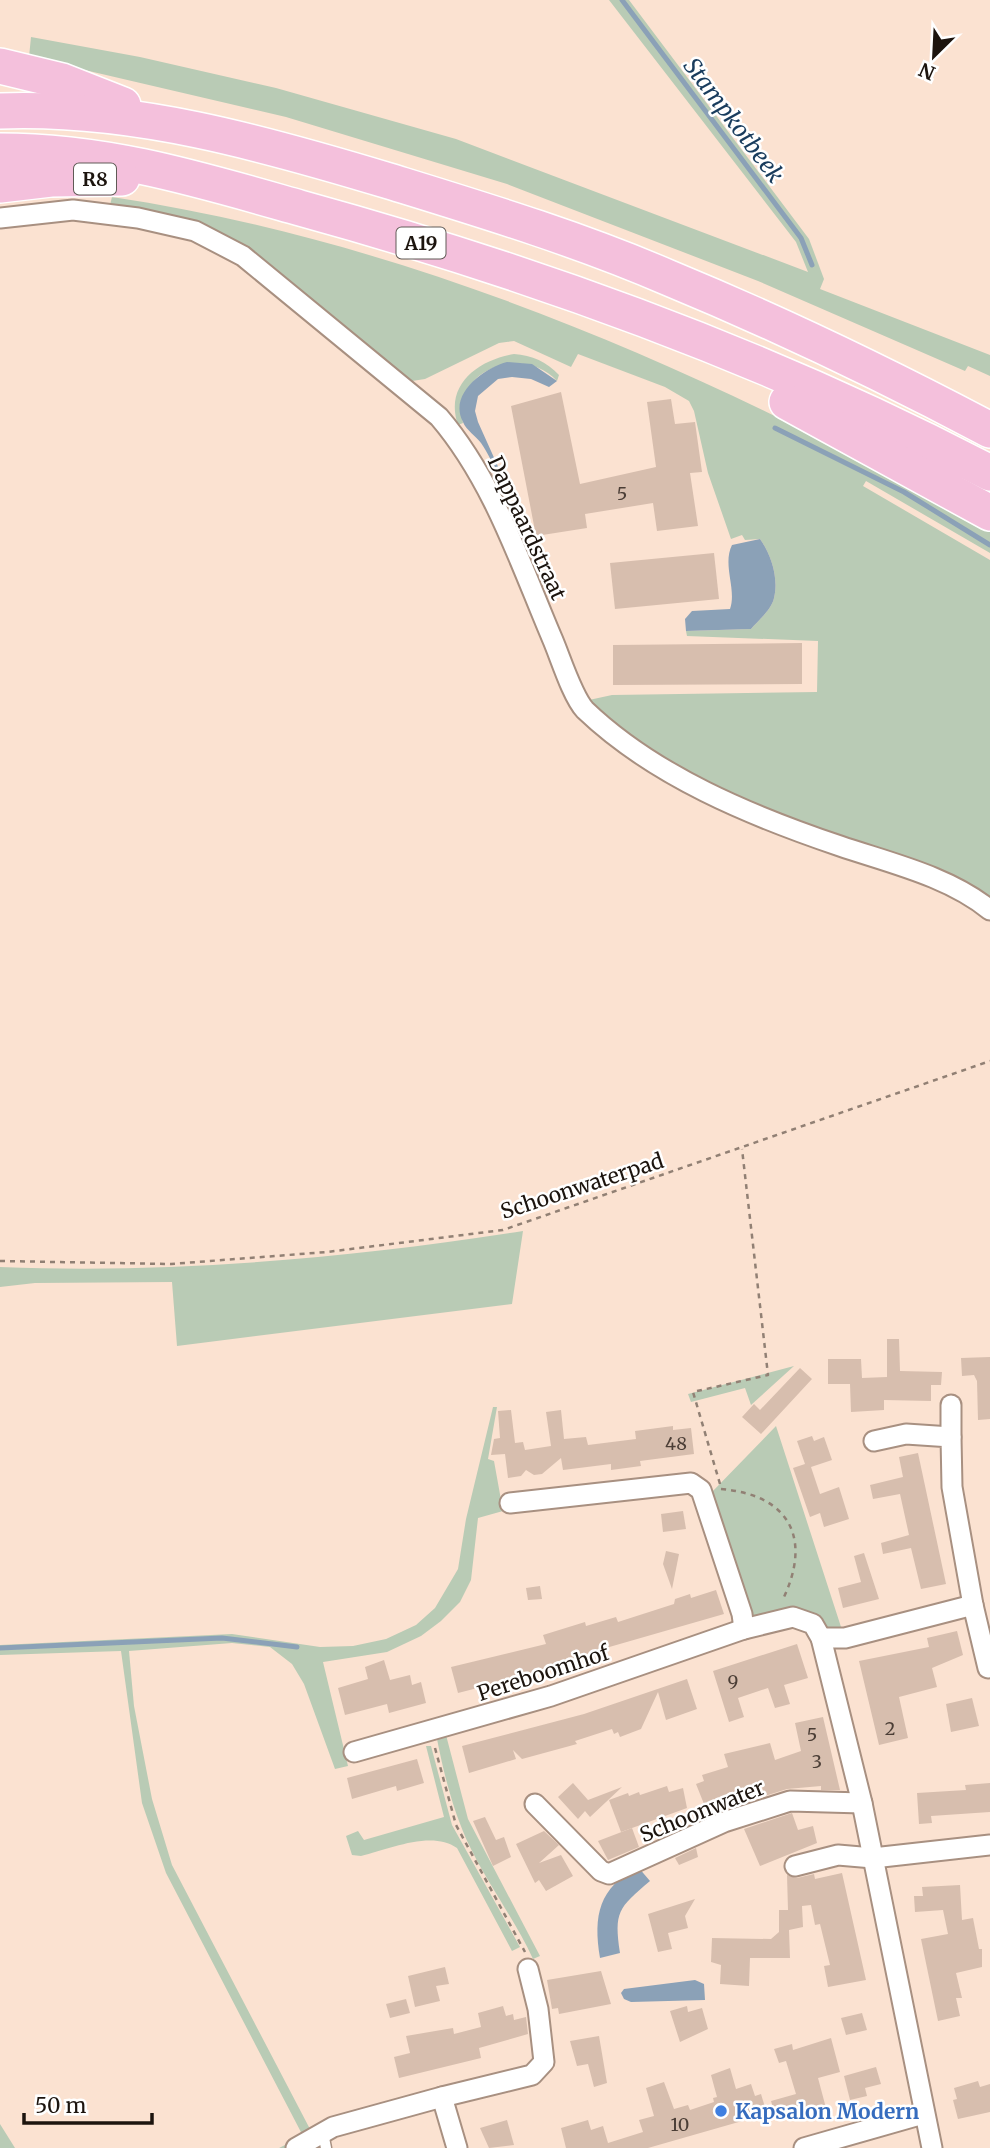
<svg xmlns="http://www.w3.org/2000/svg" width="990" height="2148" font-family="Merriweather,serif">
	<rect width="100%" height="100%" fill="#fbe2d1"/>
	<!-- green -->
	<g fill="#b9cbb5">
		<path d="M 609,0 L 629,0 L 809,239 L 824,279 L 820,289 L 990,355 L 990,376 L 968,366 L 965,371 L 758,281 L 507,184 L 286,117 L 29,57 L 31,37 L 140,57 L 276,88 L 456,139 L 808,272 L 796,242 Z"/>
		<path d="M 112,197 C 420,243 720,377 990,529 L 990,553 L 866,481 L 863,486 L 990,560 L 990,897 L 969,886 C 850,843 674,795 589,700 L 612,695 L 817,692 L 818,641 L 687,636 L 686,631 L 751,629 C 758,621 772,609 774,598 C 779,578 771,554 760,539 L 745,540 L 742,535 L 731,539 L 708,473 L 694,411 L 689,401 L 665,387 L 578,354 L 571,367 L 514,341 L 499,343 L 425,379 L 412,381 L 403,378 L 247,251 L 165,215 L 110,205 Z"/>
		<path d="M 514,354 C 532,355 547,362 559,375 L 557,381 C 524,344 451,369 463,423 L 458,425 C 444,385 478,360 514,354 Z"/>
		<path d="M 523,1231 L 512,1304 L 177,1346 L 172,1282 L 35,1283 L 0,1287 L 0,1267 C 176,1274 349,1258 523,1231 Z"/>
		<path d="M 794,1366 L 751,1405 L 745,1388 L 691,1402 L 688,1394 Z"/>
		<path d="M 493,1407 L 497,1407 L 488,1459 L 494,1461 L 503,1511 L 478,1518 L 471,1580 L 460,1602 L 441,1621 L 421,1636 L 387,1652 L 323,1662 L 348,1766 L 335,1769 L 304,1684 L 292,1664 L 270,1647 L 232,1643 L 129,1651 L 134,1706 L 152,1799 L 172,1865 L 311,2131 L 289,2148 L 279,2148 L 303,2136 L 166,1873 L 142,1803 L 121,1651 L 0,1655 L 0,1645 L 232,1634 L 320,1647 L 353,1646 L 386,1639 L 416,1625 L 435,1608 L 458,1569 L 466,1519 Z"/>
		<path d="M 776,1426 L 842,1630 L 829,1630 L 811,1615 L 758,1620 L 752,1617 L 712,1492 Z"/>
		<path d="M 446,1735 L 468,1819 L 540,1956 L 533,1959 C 515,1920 489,1886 470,1847 C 454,1814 444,1775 437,1739 Z"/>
		<path d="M 426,1746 L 431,1746 L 452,1825 L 520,1947 L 512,1951 L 457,1848 C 432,1830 389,1849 361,1856 L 352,1855 L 346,1836 L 358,1831 L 364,1840 L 444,1817 Z"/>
		<path d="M 0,2124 L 15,2148 L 0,2148 Z"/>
	</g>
	<!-- water -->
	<g fill="#8ba1b7">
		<path d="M 507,362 L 532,364 L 557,381 L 549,387 L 531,379 L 512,377 L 498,379 L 478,396 L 475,411 L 478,422 L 500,471 L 498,472 C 492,463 488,453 481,443 C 476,436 466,430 463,422 C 448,394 484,368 507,362 Z"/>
		<path d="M 760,539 C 771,554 779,578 774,598 C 772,609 758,621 751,629 L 686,631 L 685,619 L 692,611 L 730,609 C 737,589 722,565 732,545 Z"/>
		<path d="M 638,1867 L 650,1881 C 618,1908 614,1912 620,1953 L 600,1958 C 593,1915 599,1888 638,1867 Z"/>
		<path d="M 695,1980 L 704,1984 L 705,2000 L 631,2002 L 624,1999 L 621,1993 L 624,1989 Z"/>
	</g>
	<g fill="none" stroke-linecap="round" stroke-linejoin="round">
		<!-- stream -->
		<g stroke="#8ba1b7" stroke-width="5">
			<path d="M 622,0 L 801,238 L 812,265"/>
			<path d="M 775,428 L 904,492 L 990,545"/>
			<path d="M 0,1648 L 222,1638 L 297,1647"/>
		</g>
	</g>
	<!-- building -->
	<g fill="#d7beae">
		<path d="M 561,392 L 580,484 L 656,467 L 647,402 L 671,399 L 675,424 L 695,422 L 702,472 L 690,473 L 698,526 L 657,531 L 653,503 L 585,514 L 587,528 L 536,536 L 511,406 Z"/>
		<path d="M 714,553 L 719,599 L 615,609 L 610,563 Z"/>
		<path d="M 802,643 L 802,684 L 613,685 L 613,645 Z"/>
		<path d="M 887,1339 L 899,1339 L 900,1371 L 942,1372 L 941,1385 L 931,1385 L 931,1401 L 884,1400 L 884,1410 L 851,1412 L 850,1384 L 828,1384 L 828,1359 L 861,1359 L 862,1378 L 887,1377 Z"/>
		<path d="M 990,1357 L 990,1419 L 978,1420 L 977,1381 L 974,1375 L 962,1376 L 961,1358 Z"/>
		<path d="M 800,1368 L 812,1379 L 761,1434 L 742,1417 L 754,1404 L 760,1410 Z"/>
		<path d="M 511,1410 L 515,1443 L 523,1442 L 525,1450 L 551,1446 L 546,1412 L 561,1410 L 564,1439 L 586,1437 L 588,1445 L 636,1439 L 635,1431 L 673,1426 L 673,1430 L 691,1428 L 694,1454 L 640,1461 L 641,1466 L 611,1470 L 611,1464 L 563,1470 L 561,1458 L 542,1474 L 534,1475 L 526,1470 L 521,1476 L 508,1478 L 505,1454 L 491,1455 L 494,1439 L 500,1438 L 498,1411 Z"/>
		<path d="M 812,1436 L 814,1441 L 824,1437 L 832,1460 L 811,1467 L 820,1494 L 839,1487 L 849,1519 L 824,1527 L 820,1513 L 810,1517 L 793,1468 L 805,1464 L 797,1441 Z"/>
		<path d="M 918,1453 L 946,1584 L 921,1589 L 911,1548 L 883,1554 L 881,1543 L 909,1535 L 900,1494 L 873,1499 L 870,1485 L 903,1477 L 899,1457 Z"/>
		<path d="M 683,1511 L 686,1529 L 663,1532 L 661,1514 Z"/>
		<path d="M 666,1551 L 679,1554 L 672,1589 L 663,1564 Z"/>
		<path d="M 864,1553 L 879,1599 L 843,1608 L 838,1588 L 861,1582 L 854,1556 Z"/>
		<path d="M 540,1586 L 542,1599 L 528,1600 L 526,1588 Z"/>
		<path d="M 716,1590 L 724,1614 L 592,1652 L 540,1672 L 458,1693 L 451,1667 L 546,1644 L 543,1635 L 585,1622 L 586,1626 L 616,1617 L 618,1622 L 674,1604 L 675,1599 L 690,1594 L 691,1598 Z"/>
		<path d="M 957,1631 L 963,1655 L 932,1668 L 937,1687 L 899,1697 L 908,1738 L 879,1745 L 859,1661 L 929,1647 L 927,1638 Z"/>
		<path d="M 797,1644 L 808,1678 L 784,1685 L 790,1704 L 775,1708 L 768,1688 L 738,1698 L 744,1717 L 729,1722 L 713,1671 Z"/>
		<path d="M 384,1660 L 390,1680 L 410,1675 L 412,1685 L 421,1682 L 426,1703 L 389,1713 L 387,1704 L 345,1715 L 338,1688 L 368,1679 L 365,1667 Z"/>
		<path d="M 687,1679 L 697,1709 L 666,1720 L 658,1692 L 641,1729 L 620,1737 L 618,1732 L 614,1734 L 612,1729 L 575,1741 L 577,1744 L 522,1759 L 513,1750 L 516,1759 L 469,1773 L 462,1746 L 584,1714 Z"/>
		<path d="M 972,1698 L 979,1726 L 951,1732 L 946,1704 Z"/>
		<path d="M 823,1717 L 840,1790 L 821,1790 L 821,1786 L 787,1789 L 765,1796 L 761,1785 L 704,1804 L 696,1784 L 704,1781 L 702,1775 L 728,1767 L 724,1754 L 770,1743 L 775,1760 L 801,1751 L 795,1723 Z"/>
		<path d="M 417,1759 L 424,1783 L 397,1791 L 396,1786 L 352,1799 L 347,1778 Z"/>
		<path d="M 573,1783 L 588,1800 L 622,1787 L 590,1817 L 585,1811 L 578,1819 L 558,1797 Z"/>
		<path d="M 990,1783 L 990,1812 L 931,1816 L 932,1823 L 919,1824 L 917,1793 L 966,1790 L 965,1785 Z"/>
		<path d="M 667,1786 L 669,1792 L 683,1788 L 687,1808 L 621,1832 L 609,1800 L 628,1793 L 629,1796 L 639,1792 L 640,1795 Z"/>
		<path d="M 792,1813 L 798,1830 L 813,1826 L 817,1843 L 760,1866 L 744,1829 Z"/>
		<path d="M 485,1817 L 496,1840 L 504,1837 L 511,1857 L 493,1866 L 473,1821 Z"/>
		<path d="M 632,1828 L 639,1847 L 608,1860 L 598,1841 Z"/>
		<path d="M 544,1831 L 559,1845 L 539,1863 L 561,1855 L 573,1876 L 546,1891 L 539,1880 L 535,1883 L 516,1844 Z"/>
		<path d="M 696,1848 L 698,1857 L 679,1865 L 675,1858 Z"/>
		<path d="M 842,1873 L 866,1980 L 828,1987 L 824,1966 L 830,1965 L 820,1924 L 815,1925 L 811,1905 L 802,1906 L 803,1927 L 789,1930 L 790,1958 L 750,1958 L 749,1986 L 720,1984 L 721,1965 L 711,1962 L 712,1938 L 771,1939 L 779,1932 L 779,1910 L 788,1910 L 787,1875 L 797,1878 L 814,1874 L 815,1879 Z"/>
		<path d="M 960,1885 L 962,1920 L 973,1918 L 979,1949 L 982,1949 L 982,1967 L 956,1973 L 962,1998 L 956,1998 L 960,2016 L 938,2021 L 921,1939 L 948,1934 L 943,1910 L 915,1912 L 914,1896 L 923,1896 L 922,1887 Z"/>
		<path d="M 695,1899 L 685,1916 L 688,1928 L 668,1933 L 672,1949 L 658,1952 L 648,1914 Z"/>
		<path d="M 445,1967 L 449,1984 L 436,1986 L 440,2001 L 415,2007 L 408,1976 Z"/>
		<path d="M 601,1971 L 611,2004 L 559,2014 L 558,2008 L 552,2009 L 547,1980 Z"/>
		<path d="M 406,1999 L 410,2013 L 390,2018 L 386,2004 Z"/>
		<path d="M 503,2006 L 506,2016 L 513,2014 L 514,2020 L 526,2017 L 528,2034 L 479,2048 L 481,2058 L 399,2078 L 394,2057 L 410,2053 L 406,2036 L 453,2028 L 454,2034 L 481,2027 L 478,2013 Z"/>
		<path d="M 687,2006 L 688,2012 L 702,2008 L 708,2029 L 680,2042 L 670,2011 Z"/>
		<path d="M 862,2013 L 867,2030 L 846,2035 L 841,2018 Z"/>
		<path d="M 599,2036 L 607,2083 L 594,2087 L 588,2064 L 577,2066 L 570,2041 Z"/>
		<path d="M 831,2038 L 840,2072 L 818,2078 L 826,2108 L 777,2121 L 771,2101 L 796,2094 L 786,2061 L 779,2063 L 774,2049 L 792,2044 L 793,2050 Z"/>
		<path d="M 876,2067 L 881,2084 L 865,2088 L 867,2096 L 850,2100 L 844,2076 Z"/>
		<path d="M 730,2068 L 736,2089 L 751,2084 L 755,2096 L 761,2094 L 767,2114 L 648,2148 L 566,2148 L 561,2128 L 588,2120 L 591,2130 L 603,2126 L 608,2143 L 643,2132 L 639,2120 L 654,2116 L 646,2088 L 664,2082 L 674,2109 L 688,2105 L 690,2110 L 714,2102 L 713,2098 L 717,2097 L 711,2075 Z"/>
		<path d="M 978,2081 L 980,2087 L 990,2084 L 990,2112 L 958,2119 L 953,2100 L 957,2099 L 954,2088 Z"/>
		<path d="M 507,2120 L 514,2145 L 489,2148 L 480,2128 Z"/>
	</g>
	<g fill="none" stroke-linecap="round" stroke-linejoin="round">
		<!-- service casing -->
		<g stroke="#a89081" stroke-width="13">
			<path id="service" d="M 323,2133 L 326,2148"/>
		</g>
		<!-- minor casing -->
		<g stroke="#a89081" stroke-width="23">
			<g id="minor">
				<path d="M 0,218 L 73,210 L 138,218 L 195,231 L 243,256 L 439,417 C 493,480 520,563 552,638 C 560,656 572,696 585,710 C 654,776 751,816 840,846 C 890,863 948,876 990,910"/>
				<path d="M 951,1405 L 951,1437"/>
				<path d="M 510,1503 L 691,1483 L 701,1490 L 742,1614 L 744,1629"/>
				<path d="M 973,1605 L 988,1668"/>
				<path d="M 821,1638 L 845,1638 L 973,1605 L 952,1487 L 951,1437 L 906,1434 L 874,1441"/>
				<path d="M 354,1752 L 551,1696 L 744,1629 L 793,1617 L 813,1624 L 821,1638 L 862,1803 L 932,2148"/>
				<path d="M 535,1804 L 601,1871 L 609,1874 L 724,1822 L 790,1801 L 862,1803"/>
				<path d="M 795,1866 L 838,1855 L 873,1858 L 990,1845"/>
				<path d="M 296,2148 L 333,2127 L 442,2097"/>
				<path d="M 457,2148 L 442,2097 L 532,2075 L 544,2062 L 538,2009 L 528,1969"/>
				<path d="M 804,2148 L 923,2114"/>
			</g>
		</g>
		<!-- motorway casing -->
		<g stroke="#fff" stroke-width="38">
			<g id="motorway">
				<path d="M 0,66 L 62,81 L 123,105"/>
				<path d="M 0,111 C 133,106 263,143 389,181 C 483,210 579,239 669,278 C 778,323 886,375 990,430"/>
				<path d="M 0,151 C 107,151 198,179 300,208 C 536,273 773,359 990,473"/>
				<path d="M 0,185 L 51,179 L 122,178"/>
				<path d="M 787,402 L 990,513"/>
			</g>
		</g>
		<!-- path -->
		<g stroke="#918074" stroke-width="2.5" stroke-dasharray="5 5" stroke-linecap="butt">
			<path d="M 0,1261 L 171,1264 L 327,1252 L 503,1230 L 990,1061"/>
			<path d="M 720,1484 L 693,1392 L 768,1375 L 742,1149"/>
			<path d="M 721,1489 C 792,1495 812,1541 782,1601"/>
			<path d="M 435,1748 L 456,1825 L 525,1952"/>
		</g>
		<!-- service -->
		<use href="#service" stroke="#fff" stroke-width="10"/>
		<!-- minor -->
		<use href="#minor" stroke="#fff" stroke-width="19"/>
		<!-- motorway -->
		<use href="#motorway" stroke="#f4c0dc" stroke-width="35"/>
	</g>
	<!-- markers -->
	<circle fill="#3f7fe0" stroke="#fff" stroke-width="2.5" cx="721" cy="2111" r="7"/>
	<g text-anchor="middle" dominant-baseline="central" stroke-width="5" stroke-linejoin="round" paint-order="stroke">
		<!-- number labels -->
		<g font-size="18" fill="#4b3e36">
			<text x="622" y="493">5</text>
			<text x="676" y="1443">48</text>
			<text x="733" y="1681">9</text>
			<text x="890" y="1728">2</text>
			<text x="812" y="1734">5</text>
			<text x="817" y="1761">3</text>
			<text x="680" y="2124">10</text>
		</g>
		<!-- shield labels -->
		<g fill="#fff" stroke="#605a56" stroke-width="2">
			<rect x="74" y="163.5" width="42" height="31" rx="5"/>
			<rect x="396.5" y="227.5" width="49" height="31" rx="5"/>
		</g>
		<g font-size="19" font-weight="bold" fill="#1c140e">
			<text x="95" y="179">R8</text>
			<text x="421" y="243">A19</text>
		</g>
		<!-- street labels -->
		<g font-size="21" fill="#1c140e" stroke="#fff">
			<text transform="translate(527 528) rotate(65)">Dappaardstraat</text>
			<text transform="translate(582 1186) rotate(-18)">Schoonwaterpad</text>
			<text transform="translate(543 1673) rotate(-18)">Pereboomhof</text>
			<text transform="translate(702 1811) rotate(-22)">Schoonwater</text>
		</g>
		<!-- shop labels -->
		<g font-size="21" font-weight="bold" fill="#366cbe" stroke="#fff" text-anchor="start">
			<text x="735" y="2111">Kapsalon Modern</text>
		</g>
		<!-- water labels -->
		<g font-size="23" font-style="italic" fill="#193c5d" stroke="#fff">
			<text transform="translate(734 120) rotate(53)">Stampkotbeek</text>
		</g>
	</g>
	<!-- north arrow -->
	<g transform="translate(934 56) rotate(204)" stroke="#ffffff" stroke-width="5" paint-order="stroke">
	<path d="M0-5L12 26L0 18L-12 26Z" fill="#1c140e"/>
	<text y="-10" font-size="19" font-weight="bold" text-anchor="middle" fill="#1c140e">N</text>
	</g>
	<!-- scale -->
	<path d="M24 2113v10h128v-10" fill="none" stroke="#1c140e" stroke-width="3.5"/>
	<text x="35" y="2113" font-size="21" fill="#1c140e" stroke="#ffffff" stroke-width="5" paint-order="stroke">50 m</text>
</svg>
